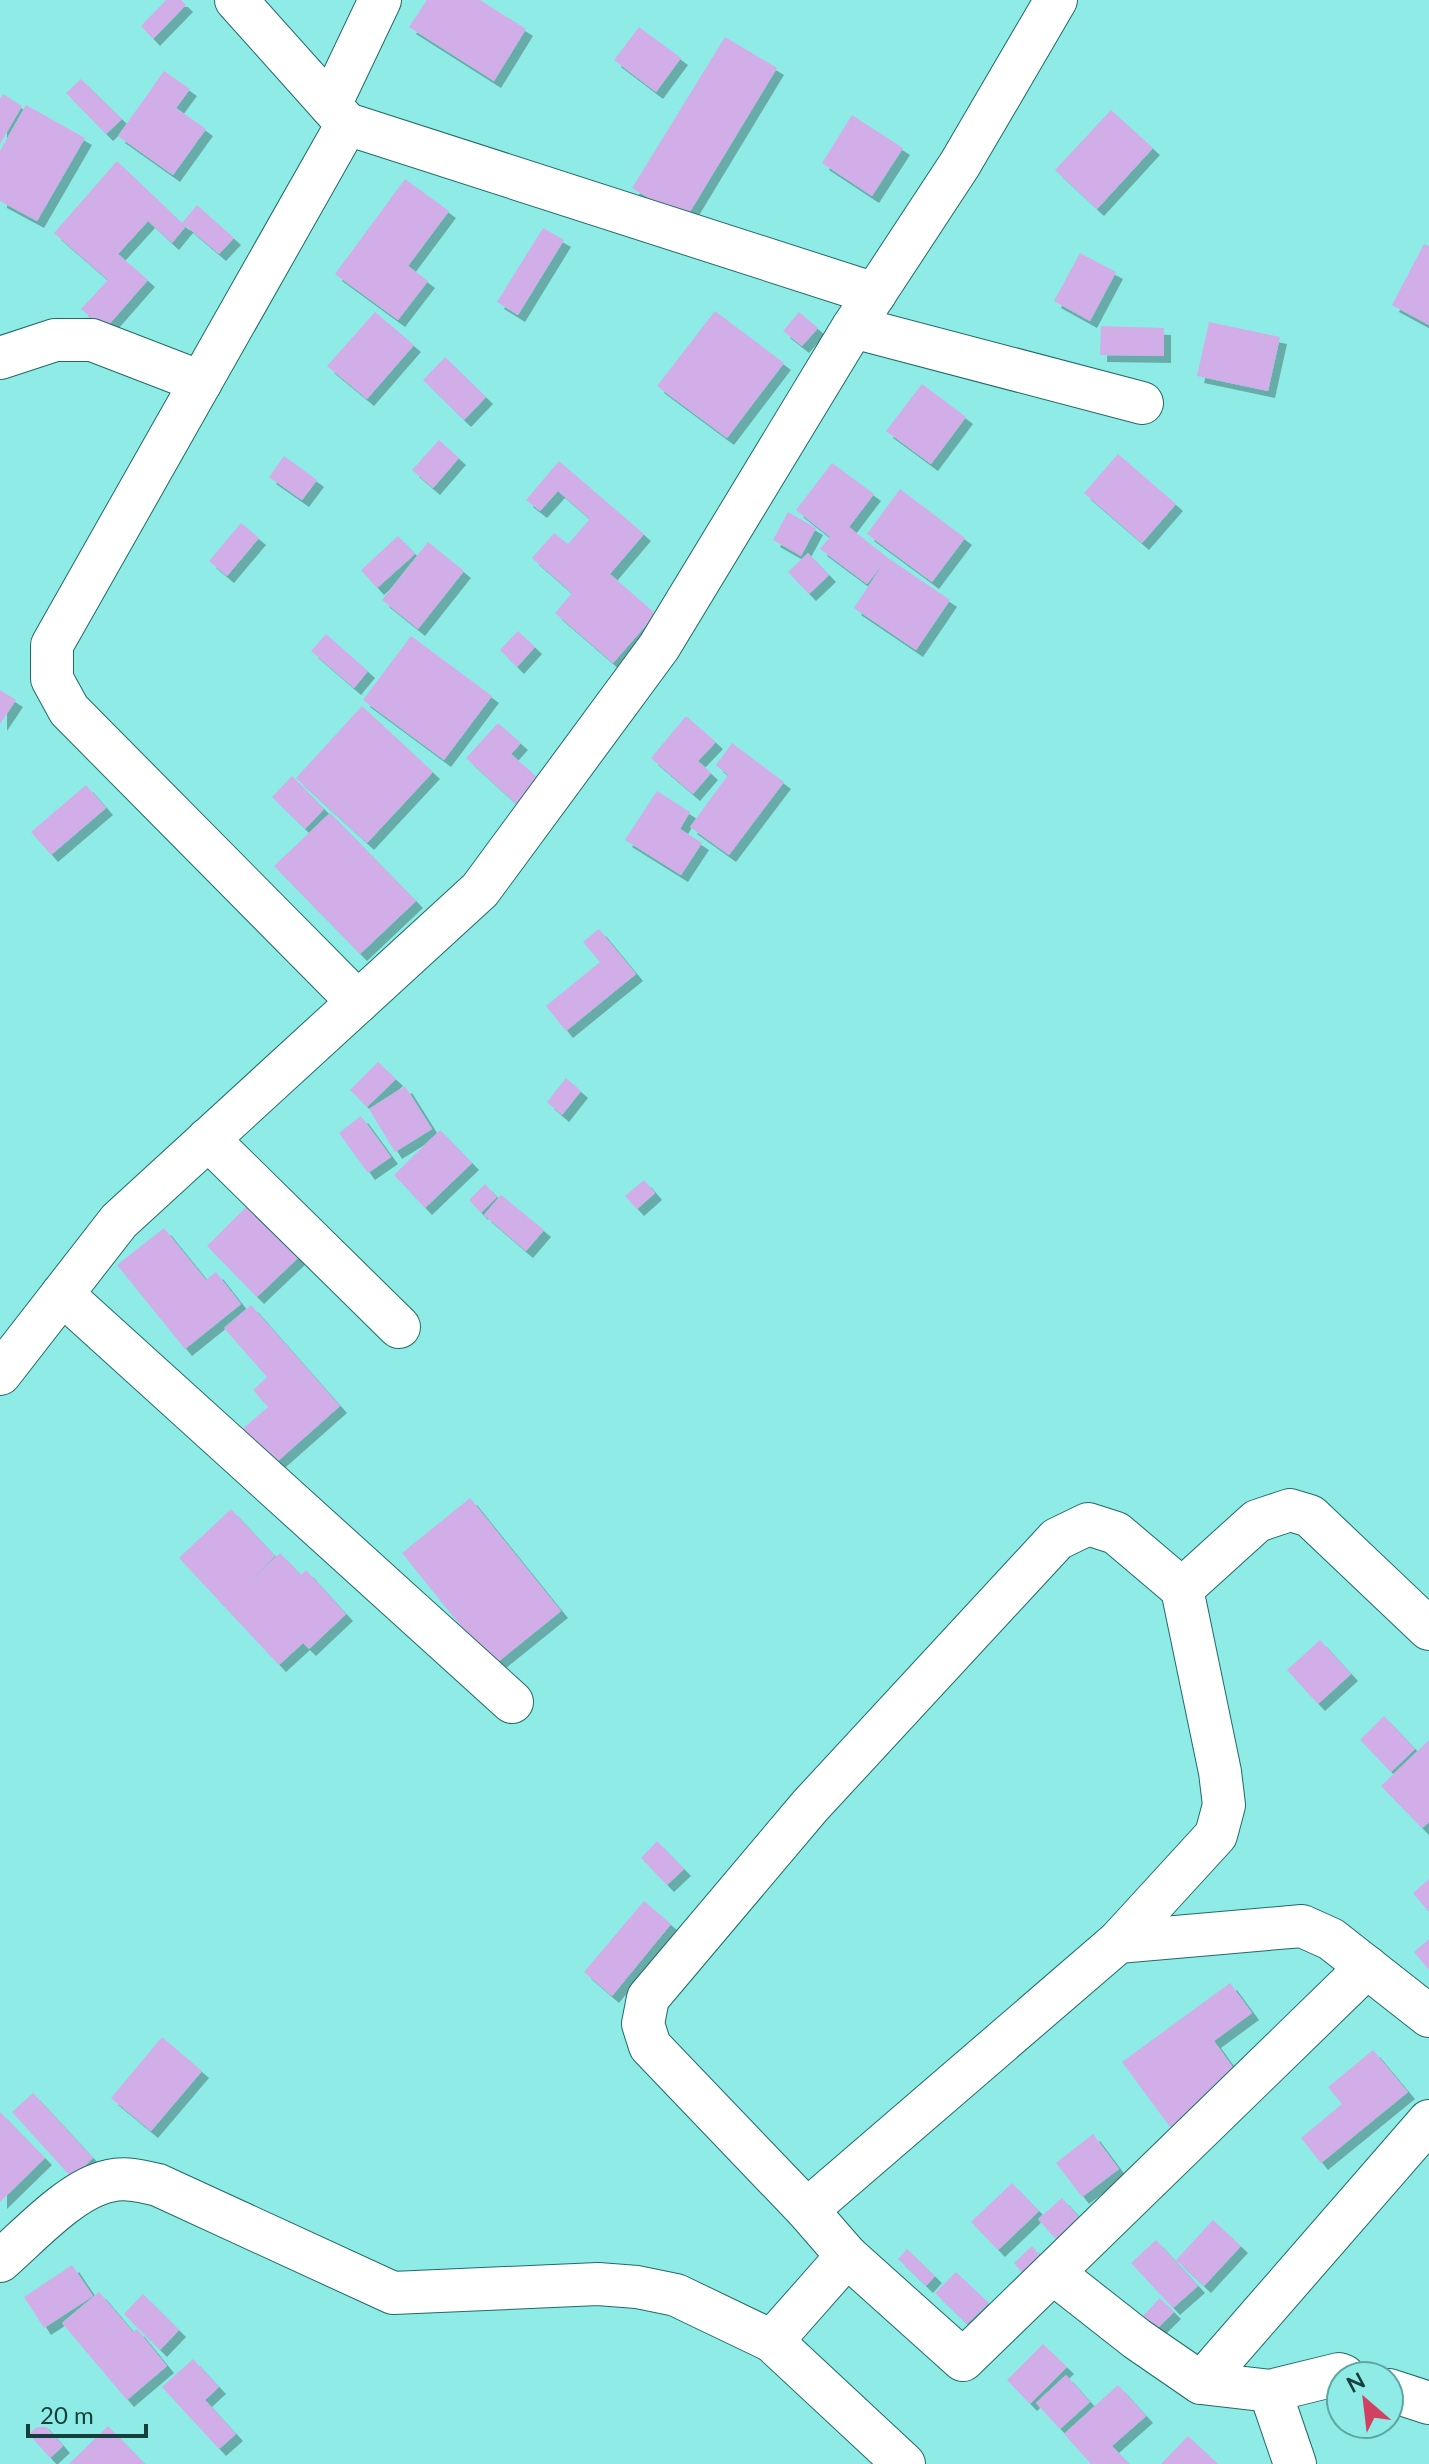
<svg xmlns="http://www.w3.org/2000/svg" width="1429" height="2464" font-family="Lato,sans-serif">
	<defs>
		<filter id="shadow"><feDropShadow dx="7" dy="7" stdDeviation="0" flood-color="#0004"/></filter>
	</defs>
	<rect width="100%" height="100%" fill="#8eebe6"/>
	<!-- building -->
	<g fill="#d2aee9" filter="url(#shadow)">
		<path d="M 166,0 L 181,0 L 186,5 L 153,39 L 141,26 Z"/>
		<path d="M 427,0 L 480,0 L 526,29 L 494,81 L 409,27 Z"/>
		<path d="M 639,27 L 681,58 L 656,92 L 614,60 Z"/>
		<path d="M 725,37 L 777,68 L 685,220 L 632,188 Z"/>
		<path d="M 164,71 L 190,89 L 176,108 L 206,129 L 173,175 L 118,136 Z"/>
		<path d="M 81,79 L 122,119 L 106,134 L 66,93 Z"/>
		<path d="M 3,94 L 22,106 L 0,144 L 0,99 Z"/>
		<path d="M 26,105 L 85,138 L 37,221 L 0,201 L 0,151 Z"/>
		<path d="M 1111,110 L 1153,148 L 1097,209 L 1055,170 Z"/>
		<path d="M 852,115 L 903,148 L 872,196 L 822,163 Z"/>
		<path d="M 117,161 L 182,223 L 197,205 L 234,238 L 219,254 L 186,226 L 172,243 L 148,221 L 118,254 L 148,280 L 105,329 L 81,309 L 108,280 L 54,233 Z"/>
		<path d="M 405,179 L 449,211 L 408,266 L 428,281 L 398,320 L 335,274 Z"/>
		<path d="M 543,228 L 564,240 L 518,315 L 497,302 Z"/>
		<path d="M 1424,244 L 1429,246 L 1429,325 L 1392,305 Z"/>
		<path d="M 1080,253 L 1116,272 L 1090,321 L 1054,301 Z"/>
		<path d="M 715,311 L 784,363 L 727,438 L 657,386 Z"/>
		<path d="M 375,312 L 414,345 L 367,399 L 327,366 Z"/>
		<path d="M 799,312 L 818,328 L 802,346 L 783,331 Z"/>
		<path d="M 1209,322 L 1280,337 L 1268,391 L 1197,376 Z"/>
		<path d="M 1101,326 L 1164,328 L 1164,356 L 1100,355 Z"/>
		<path d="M 445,357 L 486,397 L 464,420 L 423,380 Z"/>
		<path d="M 922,384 L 966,417 L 931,464 L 886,431 Z"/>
		<path d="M 439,440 L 459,458 L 433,488 L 412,470 Z"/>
		<path d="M 1118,454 L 1176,504 L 1142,543 L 1084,493 Z"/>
		<path d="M 284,456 L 317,480 L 302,500 L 269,477 Z"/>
		<path d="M 559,461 L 644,534 L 610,574 L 656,614 L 613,663 L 555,613 L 572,593 L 532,558 L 554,533 L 568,544 L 590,519 L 558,491 L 540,511 L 526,500 Z"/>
		<path d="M 832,463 L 874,494 L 849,527 L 888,558 L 950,600 L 916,650 L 854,608 L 883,564 L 867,584 L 820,549 L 830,537 L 796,510 Z"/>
		<path d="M 900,489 L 965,538 L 932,582 L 867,534 Z"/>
		<path d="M 788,512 L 816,528 L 801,556 L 773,540 Z"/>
		<path d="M 241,523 L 259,538 L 227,576 L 209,561 Z"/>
		<path d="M 398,536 L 415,554 L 377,588 L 361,570 Z"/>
		<path d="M 428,542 L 464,571 L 418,629 L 382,600 Z"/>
		<path d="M 808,553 L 829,575 L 809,594 L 788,572 Z"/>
		<path d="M 518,631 L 535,647 L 517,667 L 500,650 Z"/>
		<path d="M 326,634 L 368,671 L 354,688 L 311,651 Z"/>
		<path d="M 411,636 L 492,696 L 444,760 L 363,700 Z"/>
		<path d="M 0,690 L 16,700 L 0,724 Z"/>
		<path d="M 362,706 L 433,772 L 367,843 L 296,778 Z"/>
		<path d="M 686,716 L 716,742 L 698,761 L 711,773 L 693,794 L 651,758 Z"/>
		<path d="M 498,723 L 521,743 L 511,754 L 546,785 L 523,810 L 466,758 Z"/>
		<path d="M 732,743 L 784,782 L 729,855 L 690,827 L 728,775 L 716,765 Z"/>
		<path d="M 292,776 L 324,809 L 305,829 L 272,797 Z"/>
		<path d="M 86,785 L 106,808 L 51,855 L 31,832 Z"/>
		<path d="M 657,791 L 690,812 L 680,829 L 702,843 L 681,875 L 625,840 Z"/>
		<path d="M 330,813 L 416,901 L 360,954 L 274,866 Z"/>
		<path d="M 599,929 L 636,974 L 566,1031 L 546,1006 L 600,962 L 583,942 Z"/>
		<path d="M 378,1062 L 396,1079 L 367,1107 L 350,1090 Z"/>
		<path d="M 566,1078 L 581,1091 L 562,1115 L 547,1102 Z"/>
		<path d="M 405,1086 L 432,1129 L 395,1152 L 369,1109 Z"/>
		<path d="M 361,1116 L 391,1157 L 368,1173 L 339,1133 Z"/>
		<path d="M 440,1130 L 472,1163 L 425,1208 L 394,1175 Z"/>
		<path d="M 644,1180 L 655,1193 L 637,1209 L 625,1196 Z"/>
		<path d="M 485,1184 L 497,1197 L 481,1213 L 469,1200 Z"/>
		<path d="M 501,1195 L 544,1230 L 526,1251 L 484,1215 Z"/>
		<path d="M 251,1202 L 302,1254 L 257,1297 L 207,1246 Z"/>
		<path d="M 164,1228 L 206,1280 L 216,1272 L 241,1304 L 185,1349 L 117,1265 Z"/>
		<path d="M 251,1305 L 340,1406 L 270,1468 L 239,1432 L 268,1407 L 253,1390 L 267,1377 L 224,1328 Z"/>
		<path d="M 470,1498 L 561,1611 L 493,1666 L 402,1553 Z"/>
		<path d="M 231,1509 L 275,1556 L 247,1584 L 280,1553 L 301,1575 L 306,1570 L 346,1614 L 309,1649 L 303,1643 L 279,1665 L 179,1558 Z"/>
		<path d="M 1320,1640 L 1351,1674 L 1318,1704 L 1287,1670 Z"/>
		<path d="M 1384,1716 L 1415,1749 L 1391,1772 L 1360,1740 Z"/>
		<path d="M 1429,1740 L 1429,1822 L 1422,1828 L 1381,1786 Z"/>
		<path d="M 657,1841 L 684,1869 L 667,1885 L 641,1858 Z"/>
		<path d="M 1429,1879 L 1429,1912 L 1413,1893 Z"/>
		<path d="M 644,1901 L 671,1924 L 612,1996 L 584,1972 Z"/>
		<path d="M 1429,1939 L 1429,1970 L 1414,1952 Z"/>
		<path d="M 1230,1983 L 1252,2013 L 1214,2041 L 1240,2077 L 1170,2127 L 1122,2062 Z"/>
		<path d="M 162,2037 L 202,2071 L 151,2131 L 111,2098 Z"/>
		<path d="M 1373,2050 L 1408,2092 L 1321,2163 L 1301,2138 L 1342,2104 L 1328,2087 Z"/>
		<path d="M 33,2093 L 93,2158 L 72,2178 L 12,2112 Z"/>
		<path d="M 0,2112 L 45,2158 L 0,2202 Z"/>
		<path d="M 1093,2134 L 1119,2169 L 1082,2197 L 1056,2163 Z"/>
		<path d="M 1012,2183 L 1039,2211 L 998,2250 L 971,2222 Z"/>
		<path d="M 1062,2198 L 1085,2224 L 1061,2245 L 1038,2219 Z"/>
		<path d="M 1213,2220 L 1241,2246 L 1204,2286 L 1176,2260 Z"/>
		<path d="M 1156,2240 L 1198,2286 L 1173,2308 L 1131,2263 Z"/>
		<path d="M 1032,2246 L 1049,2266 L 1030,2282 L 1014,2263 Z"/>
		<path d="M 907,2249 L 935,2276 L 926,2286 L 898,2259 Z"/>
		<path d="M 72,2265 L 93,2296 L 44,2328 L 24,2297 Z"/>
		<path d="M 956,2272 L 989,2303 L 967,2324 L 935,2293 Z"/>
		<path d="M 99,2292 L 133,2332 L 137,2329 L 167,2366 L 127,2400 L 62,2323 Z"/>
		<path d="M 143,2294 L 179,2330 L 160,2350 L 124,2314 Z"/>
		<path d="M 1160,2298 L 1174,2312 L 1154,2332 L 1140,2319 Z"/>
		<path d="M 1043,2344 L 1067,2367 L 1030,2404 L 1007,2380 Z"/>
		<path d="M 193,2359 L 219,2387 L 205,2400 L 236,2434 L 219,2449 L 162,2387 Z"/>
		<path d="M 1066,2375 L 1090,2402 L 1060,2429 L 1036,2403 Z"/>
		<path d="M 1118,2385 L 1146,2416 L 1112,2446 L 1129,2464 L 1091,2464 L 1064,2434 Z"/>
		<path d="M 42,2422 L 63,2446 L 50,2458 L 29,2434 Z"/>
		<path d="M 108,2426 L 145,2464 L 69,2464 Z"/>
		<path d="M 1188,2436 L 1218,2464 L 1161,2464 Z"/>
	</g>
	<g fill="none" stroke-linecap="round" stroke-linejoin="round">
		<!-- minor casing -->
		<g stroke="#206b68" stroke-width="44">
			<g id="minor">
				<path d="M 236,0 L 347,124"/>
				<path d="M 330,105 L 380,0"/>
				<path d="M 853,327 L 1142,403"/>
				<path d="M 0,358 L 55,340 L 92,340 L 201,382"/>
				<path d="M 358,1002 L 69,710 L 52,679 L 52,645 L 347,124 L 875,294"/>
				<path d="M 208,1139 L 399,1327"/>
				<path d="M 62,1294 L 512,1702"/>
				<path d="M 0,1374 L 119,1221 L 480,890 L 659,647 L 853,327 L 960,164 L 1056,0"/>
				<path d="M 1118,1942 L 1216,1835 L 1224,1805 L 1220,1772 L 1182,1589 L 1257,1521 L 1290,1510 L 1310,1516 L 1429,1629"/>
				<path d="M 807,2210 L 1118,1942 L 1302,1926 L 1331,1939 L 1429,2016"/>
				<path d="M 847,2256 L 963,2360 L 1367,1967"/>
				<path d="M 0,2261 C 29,2236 71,2189 109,2181 C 126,2177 141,2181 158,2185 L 393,2293 L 598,2284 L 637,2287 L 676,2295 L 772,2341"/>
				<path d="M 1053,2273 L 1137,2339 L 1201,2383 L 1270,2391 L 1339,2374 L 1344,2376"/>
				<path d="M 1201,2383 L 1429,2121"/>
				<path d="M 1389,2390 L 1429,2403"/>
				<path d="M 1270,2391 L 1295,2464"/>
				<path d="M 904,2464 L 772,2341 L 847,2256 L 807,2210 L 650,2046 L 643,2024 L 648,1998 L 810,1806 L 1057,1539 L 1088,1524 L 1116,1533 L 1182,1589"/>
			</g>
		</g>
		<!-- minor -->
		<use href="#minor" stroke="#fff" stroke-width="42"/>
	</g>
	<!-- north arrow -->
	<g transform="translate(1365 2400) rotate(332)"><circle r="38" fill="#8eebe6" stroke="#5ea6a2" stroke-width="2"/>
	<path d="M0-6L14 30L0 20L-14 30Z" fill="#d14161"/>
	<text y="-12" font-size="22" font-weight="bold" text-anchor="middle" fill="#163e3c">N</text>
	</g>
	<!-- scale -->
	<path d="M28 2424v12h118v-12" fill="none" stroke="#163e3c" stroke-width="4"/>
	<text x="40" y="2424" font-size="24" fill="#163e3c" stroke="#8eebe6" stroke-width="6" paint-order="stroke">20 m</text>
</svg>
